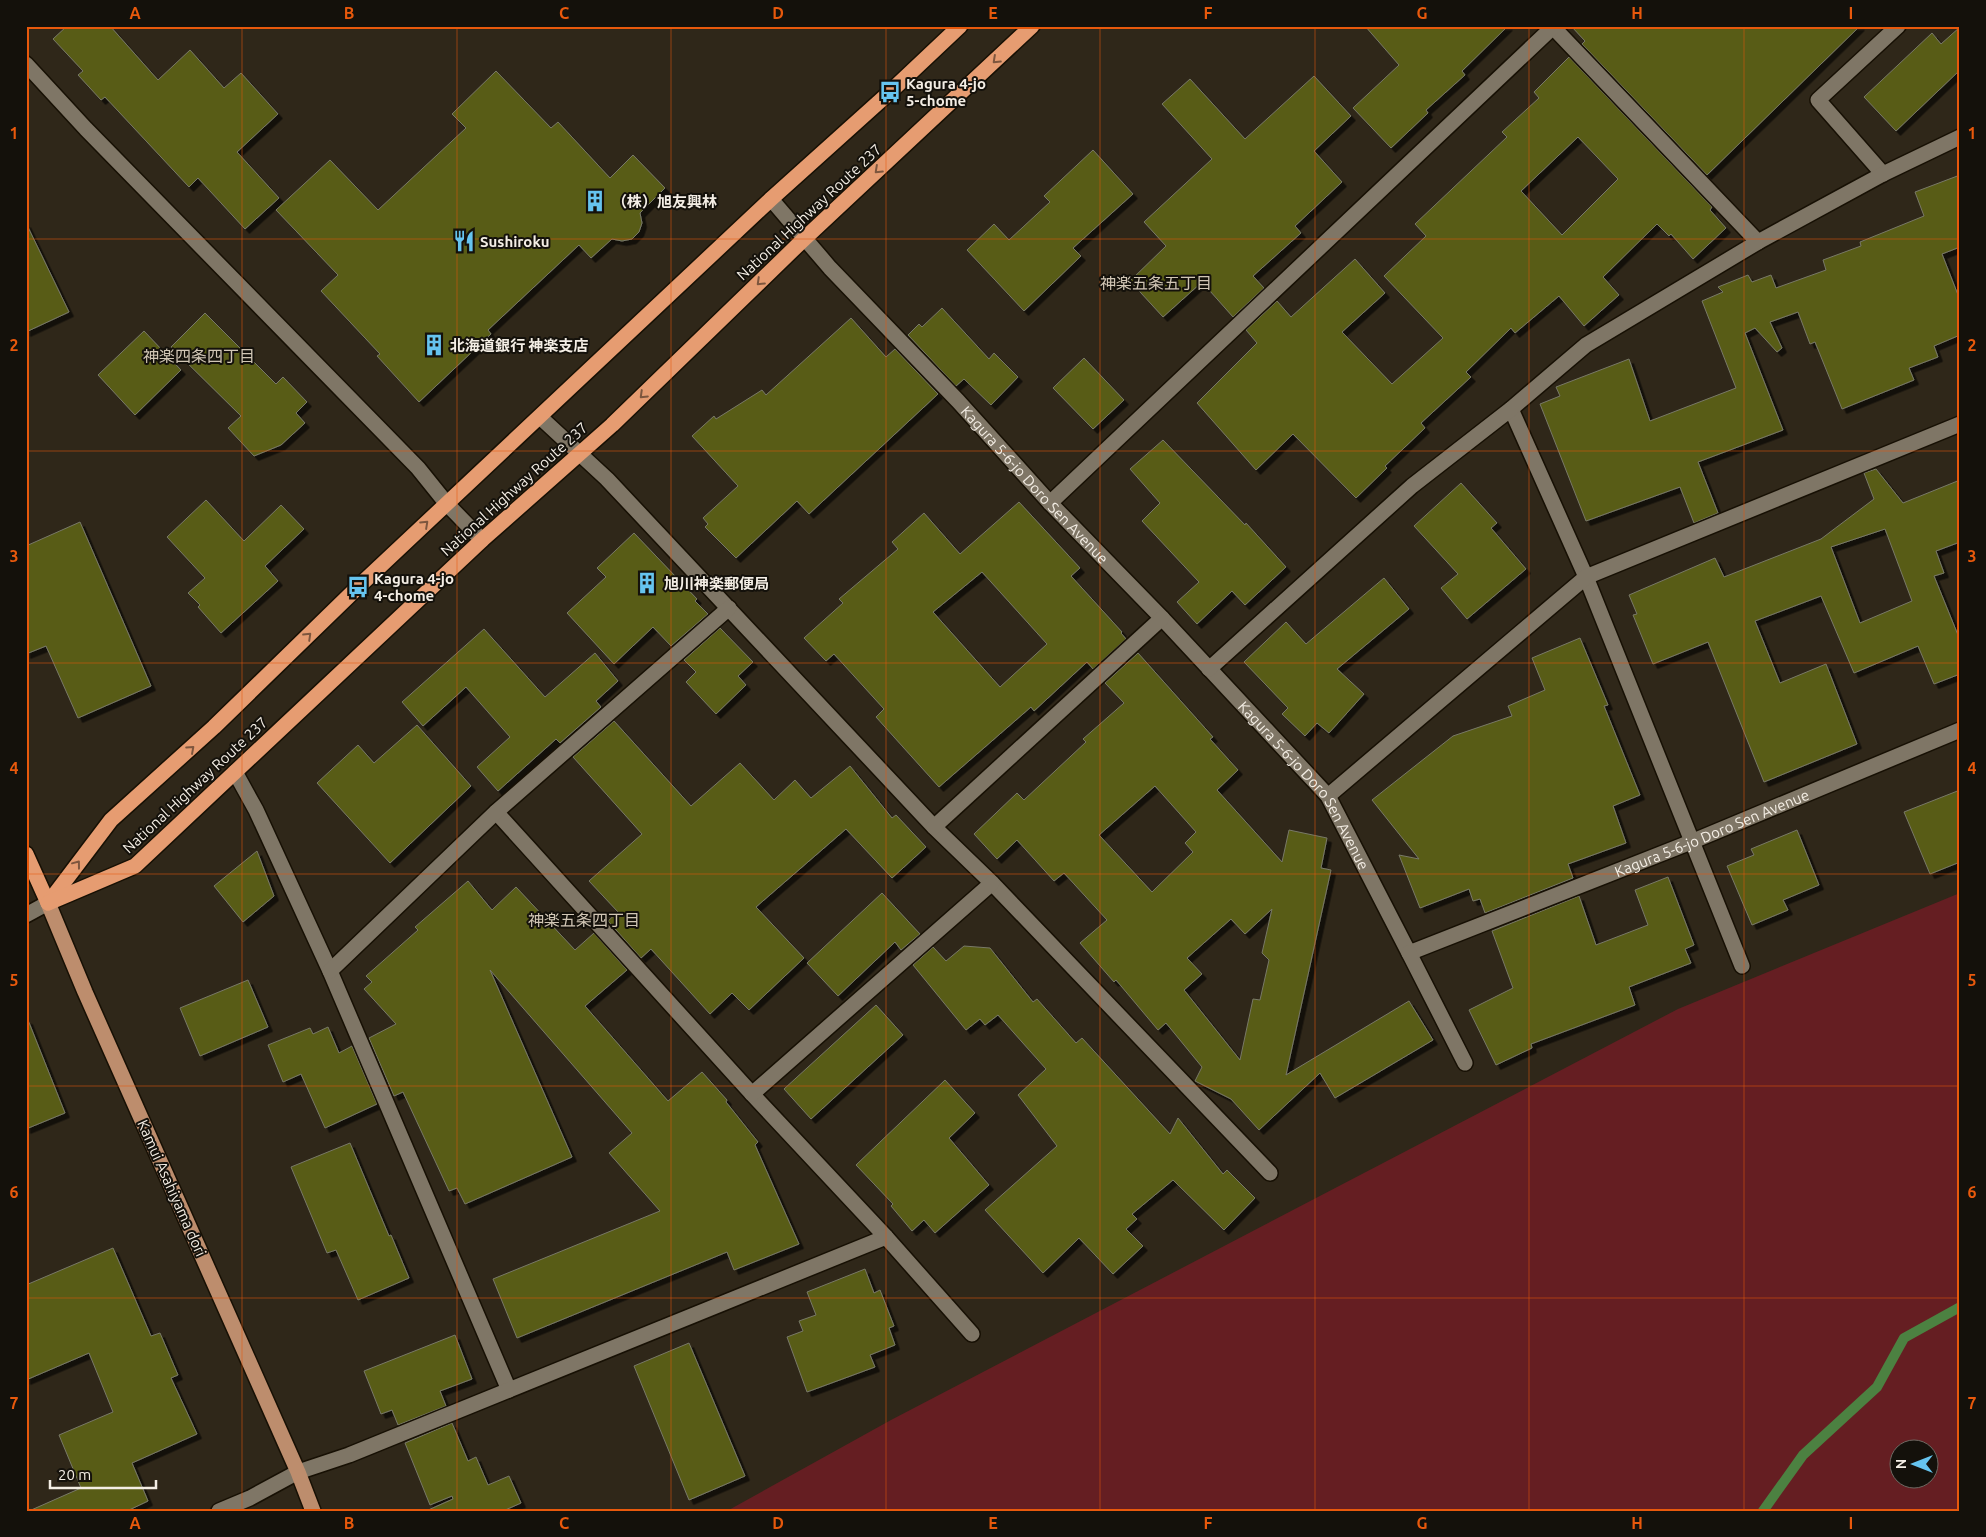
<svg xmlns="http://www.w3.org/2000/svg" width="1986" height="1537" font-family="Ubuntu,'Noto Sans JP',sans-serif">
	<defs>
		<filter id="shadow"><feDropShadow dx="4.5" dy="4.5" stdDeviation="0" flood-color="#0009"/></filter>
	</defs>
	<rect width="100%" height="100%" fill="#2f2719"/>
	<!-- green -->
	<path fill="#651e22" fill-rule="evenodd" d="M 1960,893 L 1960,1511 L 727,1511 L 891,1420 L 1678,1009 ZM 1898,1450 L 1928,1450 L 1928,1480 L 1898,1480 Z"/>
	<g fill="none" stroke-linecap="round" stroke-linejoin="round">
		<!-- stream -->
		<path stroke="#4c8141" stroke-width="10" d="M 1763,1511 L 1803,1455 L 1877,1387 L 1904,1338 L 1960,1307"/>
	</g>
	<!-- building -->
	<g fill="#595b17" stroke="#787967" fill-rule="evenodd" filter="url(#shadow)">
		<path d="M 67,26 L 110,26 L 158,80 L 190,50 L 224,88 L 241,73 L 278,114 L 237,152 L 279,198 L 245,229 L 198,178 L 189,187 L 105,97 L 101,100 L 78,75 L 83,71 L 53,39 Z"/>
		<path d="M 1365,26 L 1508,26 L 1462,71 L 1465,75 L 1426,110 L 1428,113 L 1391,148 L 1353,108 L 1399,65 Z"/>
		<path d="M 1571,26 L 1860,26 L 1707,175 L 1582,44 L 1585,41 Z"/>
		<path d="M 1960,27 L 1960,70 L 1896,131 L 1864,97 L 1932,33 L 1941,44 Z"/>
		<path d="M 1569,57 L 1712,207 L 1710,210 L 1726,228 L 1693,259 L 1671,234 L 1669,236 L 1657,224 L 1603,277 L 1619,295 L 1584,326 L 1559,296 L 1515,333 L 1511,328 L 1466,372 L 1471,377 L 1421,423 L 1425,428 L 1385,466 L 1387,468 L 1356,498 L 1293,434 L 1256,470 L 1197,403 L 1257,343 L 1246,330 L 1277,301 L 1291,317 L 1355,259 L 1385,293 L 1342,332 L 1392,384 L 1443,338 L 1384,276 L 1426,236 L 1415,224 L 1507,137 L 1502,132 L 1539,98 L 1534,92 ZM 1578,137 L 1618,179 L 1562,235 L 1521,191 Z"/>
		<path d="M 496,71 L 551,128 L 558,122 L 610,178 L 633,155 L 665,188 L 640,213 L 642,223 L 639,232 L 632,239 L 622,241 L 612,239 L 591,258 L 579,245 L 488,330 L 491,334 L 419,402 L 377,356 L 380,354 L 321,291 L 338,275 L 276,210 L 330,160 L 378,210 L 466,128 L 452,114 Z"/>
		<path d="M 1314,76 L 1351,116 L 1314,151 L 1342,182 L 1295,226 L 1301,233 L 1253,276 L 1264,288 L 1233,317 L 1202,282 L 1163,317 L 1130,281 L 1166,246 L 1144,222 L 1212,159 L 1162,104 L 1190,79 L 1245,139 Z"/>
		<path d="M 1093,150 L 1133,194 L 1073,248 L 1081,256 L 1024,311 L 967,250 L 994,224 L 1009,240 L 1050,202 L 1044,196 Z"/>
		<path d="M 1960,175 L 1960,247 L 1942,254 L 1960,300 L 1960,335 L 1934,346 L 1938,357 L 1909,368 L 1914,380 L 1842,409 L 1815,342 L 1810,344 L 1798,312 L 1770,322 L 1782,348 L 1777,352 L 1755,328 L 1745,333 L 1783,430 L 1698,462 L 1718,513 L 1694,523 L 1680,487 L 1586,521 L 1540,404 L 1560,396 L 1556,387 L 1629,359 L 1650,421 L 1736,388 L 1702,301 L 1723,292 L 1718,287 L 1748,275 L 1752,282 L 1771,275 L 1776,288 L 1826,270 L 1823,260 L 1861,246 L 1860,242 L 1924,216 L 1915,192 Z"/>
		<path d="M 26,223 L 69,312 L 26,332 Z"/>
		<path d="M 942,308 L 989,359 L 994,353 L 1018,377 L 991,405 L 964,379 L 956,386 L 908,335 L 919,324 L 922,327 Z"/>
		<path d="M 205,313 L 276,384 L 283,377 L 307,402 L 296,413 L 305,423 L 281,445 L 254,456 L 228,428 L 241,416 L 171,347 Z"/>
		<path d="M 851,318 L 886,357 L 895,349 L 938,394 L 809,514 L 797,501 L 736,558 L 705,527 L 708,524 L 703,518 L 738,486 L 692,436 L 714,416 L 716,419 L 762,390 L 766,395 Z"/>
		<path d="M 144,331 L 181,370 L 135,415 L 98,375 Z"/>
		<path d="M 1084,358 L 1124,400 L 1093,429 L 1053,388 Z"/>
		<path d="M 1163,440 L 1245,525 L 1246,523 L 1286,567 L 1245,605 L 1232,591 L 1197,624 L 1177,602 L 1199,582 L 1142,521 L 1160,503 L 1130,469 Z"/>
		<path d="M 1876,469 L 1903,503 L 1960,480 L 1960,542 L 1936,551 L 1944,573 L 1934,576 L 1960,640 L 1960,674 L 1934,684 L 1918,646 L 1854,673 L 1821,596 L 1755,621 L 1780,683 L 1826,664 L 1857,744 L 1764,782 L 1708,642 L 1653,664 L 1633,615 L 1637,614 L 1629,595 L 1715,558 L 1724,577 L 1821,539 L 1874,499 L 1864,473 ZM 1885,529 L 1912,601 L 1860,623 L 1831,547 Z"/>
		<path d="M 1461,483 L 1497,523 L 1491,528 L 1526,569 L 1467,619 L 1441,588 L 1458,574 L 1414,526 Z"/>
		<path d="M 206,500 L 244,541 L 281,505 L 304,529 L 265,566 L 278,581 L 221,633 L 198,607 L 200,605 L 188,593 L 205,578 L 167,537 Z"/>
		<path d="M 1019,502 L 1080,568 L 1071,576 L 1122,632 L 1121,633 L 1126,639 L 1093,669 L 1087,662 L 1034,711 L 1031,707 L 939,787 L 876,717 L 884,709 L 834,654 L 826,661 L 804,638 L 843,603 L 839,599 L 898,549 L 892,542 L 924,513 L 960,554 ZM 982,572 L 1047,644 L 1000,687 L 933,612 Z"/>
		<path d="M 80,522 L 151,686 L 78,718 L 46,646 L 26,654 L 26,546 Z"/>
		<path d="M 634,533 L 697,599 L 695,601 L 708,614 L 671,646 L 653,627 L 614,664 L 567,613 L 606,577 L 597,568 Z"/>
		<path d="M 1384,578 L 1409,609 L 1337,669 L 1364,694 L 1329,733 L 1317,723 L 1305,736 L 1282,714 L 1288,708 L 1244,662 L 1286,622 L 1306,644 Z"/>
		<path d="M 720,628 L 753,662 L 738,676 L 746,685 L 716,714 L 686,682 L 696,672 L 684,660 Z"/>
		<path d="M 484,629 L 545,697 L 595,653 L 618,681 L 596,701 L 601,707 L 560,743 L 556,739 L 498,791 L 477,767 L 510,737 L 466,687 L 423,726 L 402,702 Z"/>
		<path d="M 1580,638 L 1608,705 L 1604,706 L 1640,795 L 1613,806 L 1626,843 L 1568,864 L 1573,878 L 1485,913 L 1480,899 L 1473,901 L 1469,889 L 1420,908 L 1399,855 L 1419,859 L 1372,800 L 1453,736 L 1512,716 L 1508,706 L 1545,690 L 1532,658 Z"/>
		<path d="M 1138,653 L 1213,737 L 1210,739 L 1238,770 L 1217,790 L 1282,862 L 1289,830 L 1327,838 L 1321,868 L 1331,870 L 1286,1075 L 1409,1001 L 1433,1040 L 1335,1098 L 1320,1073 L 1259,1130 L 1231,1099 L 1195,1081 L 1202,1067 L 1166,1023 L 1158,1030 L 1116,980 L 1114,982 L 1080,943 L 1107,920 L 1064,873 L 1054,881 L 1017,840 L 997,859 L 974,834 L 1017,793 L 1024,800 L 1086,742 L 1083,739 L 1124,703 L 1105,683 ZM 1155,786 L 1196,832 L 1185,843 L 1193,852 L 1152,892 L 1099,835 ZM 1272,909 L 1262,953 L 1269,960 L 1260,1000 L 1253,999 L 1240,1060 L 1184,990 L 1202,974 L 1187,958 L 1231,919 L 1245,934 Z"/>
		<path d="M 614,721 L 691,806 L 740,763 L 774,800 L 795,780 L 811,798 L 850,766 L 892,818 L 896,815 L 926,847 L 892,878 L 846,829 L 756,907 L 804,958 L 749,1010 L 732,993 L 710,1014 L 651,949 L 641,958 L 608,921 L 618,912 L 589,881 L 642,834 L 573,757 Z"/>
		<path d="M 417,725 L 471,786 L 390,863 L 317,783 L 358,745 L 374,763 Z"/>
		<path d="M 1960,790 L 1960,862 L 1930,874 L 1904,812 Z"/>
		<path d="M 1797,830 L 1819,885 L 1783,900 L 1788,910 L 1752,925 L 1727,866 L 1754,855 L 1751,849 Z"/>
		<path d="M 257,851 L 274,896 L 243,922 L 214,886 Z"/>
		<path d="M 1668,877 L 1694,945 L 1685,949 L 1691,963 L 1629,987 L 1635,1005 L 1531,1044 L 1532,1048 L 1496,1065 L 1469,1010 L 1513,988 L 1492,931 L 1579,896 L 1596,945 L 1648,925 L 1635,890 Z"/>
		<path d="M 468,881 L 492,910 L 516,887 L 575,950 L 594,933 L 627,970 L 585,1006 L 668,1101 L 702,1072 L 727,1100 L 726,1102 L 758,1142 L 755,1145 L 799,1244 L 734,1270 L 727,1252 L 517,1338 L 493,1279 L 660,1211 L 609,1153 L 632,1133 L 490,970 L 572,1157 L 465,1204 L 457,1188 L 449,1191 L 403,1092 L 394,1096 L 369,1038 L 396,1024 L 364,989 L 372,982 L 366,976 L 418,930 L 415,927 Z"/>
		<path d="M 882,893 L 920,934 L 901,950 L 895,942 L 838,996 L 807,963 Z"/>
		<path d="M 964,946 L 990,948 L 1033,1002 L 1037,999 L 1076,1043 L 1082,1038 L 1170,1134 L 1178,1118 L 1223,1174 L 1227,1170 L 1255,1198 L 1224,1230 L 1173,1180 L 1132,1214 L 1137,1219 L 1126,1229 L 1143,1246 L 1113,1274 L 1079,1238 L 1043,1273 L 985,1210 L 1057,1146 L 1018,1095 L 1046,1069 L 998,1015 L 985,1025 L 980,1019 L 966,1030 L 913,965 L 933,947 L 946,961 Z"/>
		<path d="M 248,980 L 268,1027 L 200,1056 L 180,1008 Z"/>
		<path d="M 876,1005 L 903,1035 L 811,1119 L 784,1089 Z"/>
		<path d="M 26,1020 L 28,1020 L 65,1113 L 26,1129 Z"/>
		<path d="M 328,1027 L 339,1053 L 352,1046 L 377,1104 L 325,1128 L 301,1074 L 283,1082 L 268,1045 L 310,1028 L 313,1034 Z"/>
		<path d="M 945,1080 L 975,1113 L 949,1138 L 989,1185 L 935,1233 L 924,1220 L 912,1231 L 891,1206 L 893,1204 L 856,1165 Z"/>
		<path d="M 350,1143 L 389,1236 L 391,1235 L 409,1278 L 358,1300 L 336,1250 L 327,1253 L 291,1167 Z"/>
		<path d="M 113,1248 L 151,1336 L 160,1333 L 178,1375 L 171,1378 L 197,1434 L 132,1463 L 148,1501 L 127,1511 L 29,1511 L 81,1488 L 59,1435 L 113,1412 L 89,1353 L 26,1380 L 26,1285 Z"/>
		<path d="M 865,1269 L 874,1293 L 880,1290 L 894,1326 L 889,1328 L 895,1345 L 870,1355 L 875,1367 L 807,1392 L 787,1337 L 803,1331 L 799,1321 L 816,1315 L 807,1292 Z"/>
		<path d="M 455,1335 L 472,1379 L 440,1391 L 446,1406 L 398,1425 L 392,1410 L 381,1414 L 364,1371 Z"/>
		<path d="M 689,1343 L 745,1476 L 689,1500 L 634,1366 Z"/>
		<path d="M 452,1423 L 468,1461 L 476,1457 L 488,1485 L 509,1476 L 521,1503 L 503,1511 L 426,1511 L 453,1499 L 452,1496 L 430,1505 L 405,1443 Z"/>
	</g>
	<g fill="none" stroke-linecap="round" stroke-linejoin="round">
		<!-- minor casing -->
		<g stroke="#171004" stroke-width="18">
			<g id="minor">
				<path d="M 1552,26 L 1758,242"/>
				<path d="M 26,64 L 86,129 L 418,468 L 447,504 L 482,540"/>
				<path d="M 1883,174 L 1818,100 L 1898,26"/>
				<path id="s1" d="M 771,199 L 830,268 L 958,401 L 1050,503 L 1162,618 L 1328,796 L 1409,953 L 1691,842 L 1960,730"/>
				<path d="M 1511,409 L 1586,577 L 1742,966"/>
				<path d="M 540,417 L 607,479 L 934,827 L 992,883 L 1270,1173"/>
				<path d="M 1050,503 L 1554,26"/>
				<path d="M 1209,669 L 1412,486 L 1511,409 L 1586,345 L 1758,242 L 1883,174 L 1960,137"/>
				<path d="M 235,772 L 256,810 L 330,971 L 509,1390"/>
				<path d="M 1328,796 L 1586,577 L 1960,424"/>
				<path d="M 496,812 L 752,1094 L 886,1237 L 972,1334"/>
				<path d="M 934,827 L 1162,618"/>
				<path d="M 26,915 L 48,903"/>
				<path d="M 1409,953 L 1465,1063"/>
				<path d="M 330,971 L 496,812 L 729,608"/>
				<path d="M 752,1094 L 992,883"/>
				<path d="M 219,1511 L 250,1498 L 298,1472 L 349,1455 L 886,1237"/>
			</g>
		</g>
		<!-- major casing -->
		<g stroke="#171004" stroke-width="18">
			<path id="major" d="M 48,903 L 85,992 L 298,1472 L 313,1511"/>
		</g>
		<!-- highway casing -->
		<g stroke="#171004" stroke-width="18">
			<g id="highway">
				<path d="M 26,854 L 48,903"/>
				<path d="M 49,902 L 111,820 L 214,727 L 358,587 L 771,199 L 890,92 L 960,26"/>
				<path d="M 48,903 L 135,866 L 482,540 L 612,425 L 804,239 L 1032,26"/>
			</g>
		</g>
		<!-- minor -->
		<use href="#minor" stroke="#7f7666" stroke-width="15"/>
		<!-- major -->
		<use href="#major" stroke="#bd8d6d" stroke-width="15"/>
		<!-- highway -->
		<use href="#highway" stroke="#e69c71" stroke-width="15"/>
	</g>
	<!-- one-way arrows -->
	<defs><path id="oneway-chevron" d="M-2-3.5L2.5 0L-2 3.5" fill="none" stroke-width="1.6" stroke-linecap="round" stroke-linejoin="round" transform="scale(1.25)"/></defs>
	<g stroke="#7d563e">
		<use href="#oneway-chevron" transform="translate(996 60) rotate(137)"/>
		<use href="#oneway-chevron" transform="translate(878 170) rotate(137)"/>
		<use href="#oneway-chevron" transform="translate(760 282) rotate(136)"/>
		<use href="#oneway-chevron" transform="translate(643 395) rotate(136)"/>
		<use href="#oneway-chevron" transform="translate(425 524) rotate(-43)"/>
		<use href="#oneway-chevron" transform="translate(308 636) rotate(-44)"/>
		<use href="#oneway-chevron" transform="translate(191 749) rotate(-42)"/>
		<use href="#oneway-chevron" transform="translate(77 864) rotate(-53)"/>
	</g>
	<!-- grid -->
	<path fill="none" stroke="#e8590c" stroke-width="1" stroke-opacity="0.55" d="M 242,26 L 242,1511M 457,26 L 457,1511M 671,26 L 671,1511M 886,26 L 886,1511M 1100,26 L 1100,1511M 1315,26 L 1315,1511M 1529,26 L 1529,1511M 1744,26 L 1744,1511M 26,239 L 1960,239M 26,451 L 1960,451M 26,663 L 1960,663M 26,874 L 1960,874M 26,1086 L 1960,1086M 26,1298 L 1960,1298"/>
	<!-- icons -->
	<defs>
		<g id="bus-bare" transform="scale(1.725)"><path d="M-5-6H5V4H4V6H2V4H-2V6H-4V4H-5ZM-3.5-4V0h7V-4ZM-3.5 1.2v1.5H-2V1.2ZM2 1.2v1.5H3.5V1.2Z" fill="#66c4ef" stroke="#14110b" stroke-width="2.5" paint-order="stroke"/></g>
		<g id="building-bare" transform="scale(1.725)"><path d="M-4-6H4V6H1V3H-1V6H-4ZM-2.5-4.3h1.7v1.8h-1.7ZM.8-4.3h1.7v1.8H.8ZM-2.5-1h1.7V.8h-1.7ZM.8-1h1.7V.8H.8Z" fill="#66c4ef" stroke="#14110b" stroke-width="2.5" paint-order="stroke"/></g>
		<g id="restaurant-bare" transform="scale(1.725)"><path d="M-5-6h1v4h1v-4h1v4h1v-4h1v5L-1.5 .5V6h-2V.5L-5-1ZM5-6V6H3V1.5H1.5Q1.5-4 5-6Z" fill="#66c4ef" stroke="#14110b" stroke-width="2.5" paint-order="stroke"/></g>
	</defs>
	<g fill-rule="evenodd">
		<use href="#bus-bare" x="890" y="92"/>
		<use href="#building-bare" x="595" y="201"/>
		<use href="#restaurant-bare" x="464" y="241"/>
		<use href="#building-bare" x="434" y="345"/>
		<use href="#building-bare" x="647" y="583"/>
		<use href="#bus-bare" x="358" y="587"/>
	</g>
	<g text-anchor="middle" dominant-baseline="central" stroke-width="4" stroke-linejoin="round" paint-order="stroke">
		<!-- poi labels -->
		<g font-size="15" font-weight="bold" fill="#f4eee5" stroke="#14110b" text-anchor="start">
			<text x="906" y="83">Kagura 4-jo<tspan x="906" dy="17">5-chome</tspan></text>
			<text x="612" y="201">（株）旭友興林</text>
			<text x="480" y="241">Sushiroku</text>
			<text x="450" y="345">北海道銀行 神楽支店</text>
			<text x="374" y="578">Kagura 4-jo<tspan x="374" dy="17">4-chome</tspan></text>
			<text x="664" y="583">旭川神楽郵便局</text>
		</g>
		<!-- street labels -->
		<g font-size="15" fill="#f4eee5" stroke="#14110b">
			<text transform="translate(809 212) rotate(-43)">National Highway Route 237</text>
			<text stroke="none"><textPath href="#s1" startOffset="389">Kagura 5-6-jo Doro Sen Avenue</textPath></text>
			<text transform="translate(514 489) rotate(-42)">National Highway Route 237</text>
			<text transform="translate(195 785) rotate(-43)">National Highway Route 237</text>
			<text stroke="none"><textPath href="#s1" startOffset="794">Kagura 5-6-jo Doro Sen Avenue</textPath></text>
			<text stroke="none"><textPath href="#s1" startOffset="1319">Kagura 5-6-jo Doro Sen Avenue</textPath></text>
			<text transform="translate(172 1188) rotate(66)">Kamui Asahiyama dori</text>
		</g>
		<!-- neighbourhood labels -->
		<g font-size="16" fill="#d1c6b5" stroke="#14110b">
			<text x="1156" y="283">神楽五条五丁目</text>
			<text x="199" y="356">神楽四条四丁目</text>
			<text x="584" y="920">神楽五条四丁目</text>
		</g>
	</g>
	<!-- border -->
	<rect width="1986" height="1537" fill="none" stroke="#14110b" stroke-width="55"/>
	<!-- north arrow -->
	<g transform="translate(1914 1464) rotate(270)"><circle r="24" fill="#14110b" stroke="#6e6962"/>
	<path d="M0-4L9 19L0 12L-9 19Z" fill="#66c4ef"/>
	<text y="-8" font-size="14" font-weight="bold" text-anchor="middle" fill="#f4eee5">N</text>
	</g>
	<!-- scale -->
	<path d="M50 1480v8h106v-8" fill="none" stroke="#f4eee5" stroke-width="2.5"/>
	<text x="58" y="1480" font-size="15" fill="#f4eee5" stroke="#14110b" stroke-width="4" paint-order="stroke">20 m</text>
	<rect x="28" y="28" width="1930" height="1482" fill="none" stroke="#e8590c" stroke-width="2"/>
	<g font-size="16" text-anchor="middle" font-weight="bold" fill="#e8590c">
		<text x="135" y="19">A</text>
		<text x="349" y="19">B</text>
		<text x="564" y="19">C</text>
		<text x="778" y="19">D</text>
		<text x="993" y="19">E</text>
		<text x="1208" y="19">F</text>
		<text x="1422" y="19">G</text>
		<text x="1637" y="19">H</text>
		<text x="1851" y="19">I</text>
		<text x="14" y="139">1</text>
		<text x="1972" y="139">1</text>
		<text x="14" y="351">2</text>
		<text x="1972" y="351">2</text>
		<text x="14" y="562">3</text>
		<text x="1972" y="562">3</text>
		<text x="14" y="774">4</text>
		<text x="1972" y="774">4</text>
		<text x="14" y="986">5</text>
		<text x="1972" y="986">5</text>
		<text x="14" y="1198">6</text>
		<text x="1972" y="1198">6</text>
		<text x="14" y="1409">7</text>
		<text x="1972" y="1409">7</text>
		<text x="135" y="1529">A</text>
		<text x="349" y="1529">B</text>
		<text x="564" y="1529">C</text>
		<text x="778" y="1529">D</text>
		<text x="993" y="1529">E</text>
		<text x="1208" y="1529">F</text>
		<text x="1422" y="1529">G</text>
		<text x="1637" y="1529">H</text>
		<text x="1851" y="1529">I</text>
	</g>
</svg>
